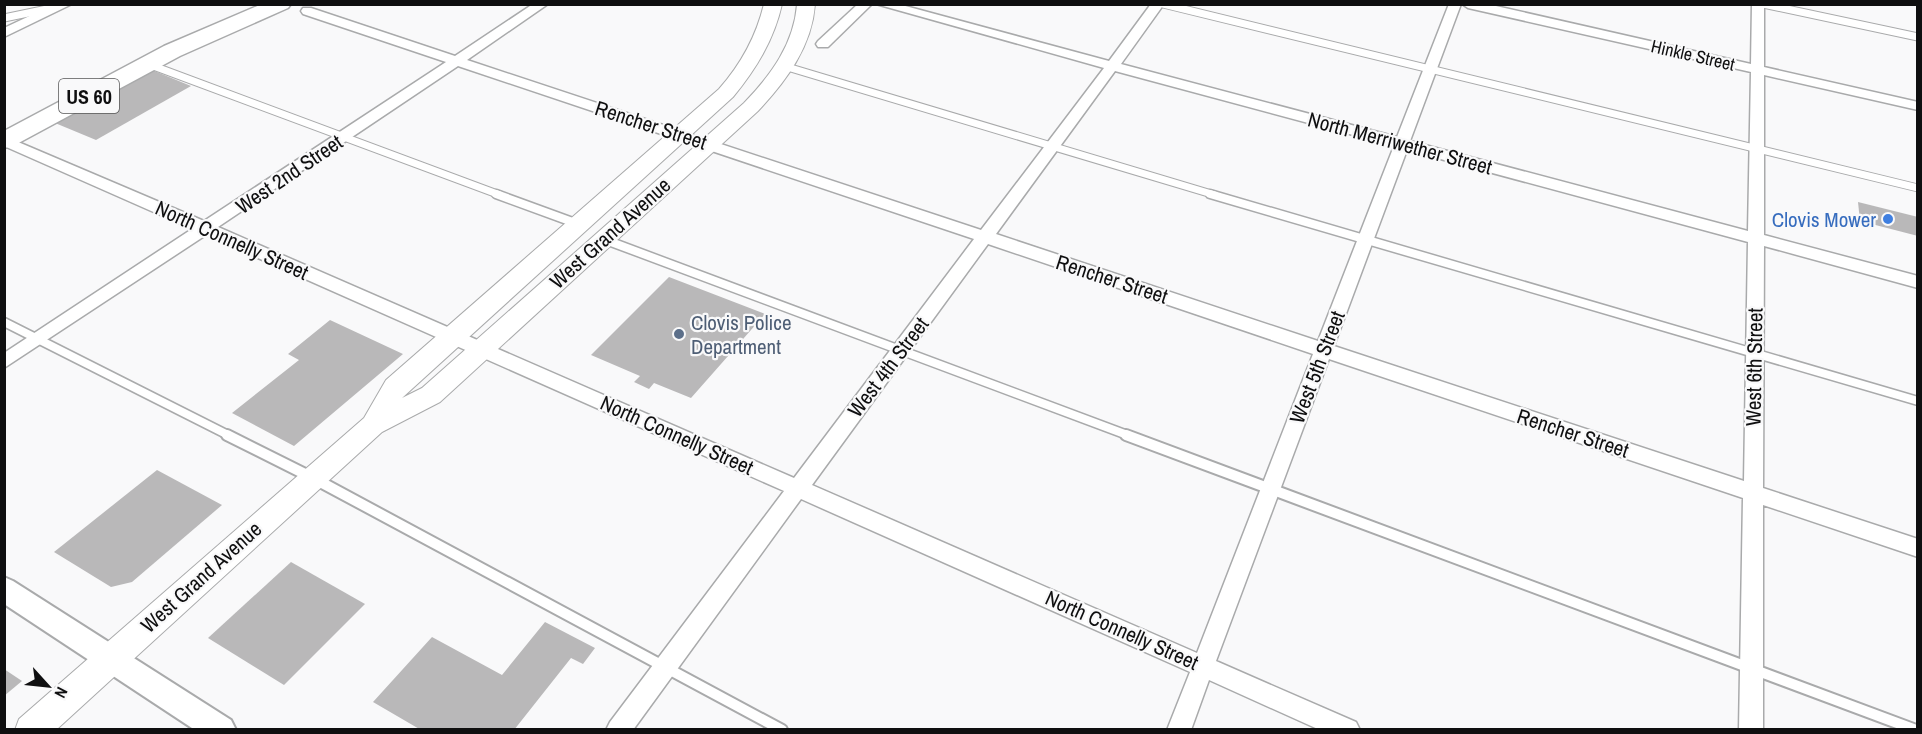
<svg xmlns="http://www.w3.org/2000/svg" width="1922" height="734" font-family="'Archivo Narrow',sans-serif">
	<rect width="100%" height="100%" fill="#f9f9fa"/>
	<!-- building -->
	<g fill="#b9b8b9">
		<path d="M 152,70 L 191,86 L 96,140 L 55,123 Z"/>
		<path d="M 1858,202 L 1918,217 L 1918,236 L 1860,221 Z"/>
		<path d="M 669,277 L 765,314 L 691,398 L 654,383 L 649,389 L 634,382 L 640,376 L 591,355 Z"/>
		<path d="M 330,320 L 403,354 L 294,446 L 232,413 L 299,360 L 288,354 Z"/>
		<path d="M 157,470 L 222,505 L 132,582 L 111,587 L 54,552 Z"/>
		<path d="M 291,562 L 365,604 L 284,685 L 208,638 Z"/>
		<path d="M 545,622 L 595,648 L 583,664 L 571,658 L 514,730 L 421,730 L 373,702 L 432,637 L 502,675 Z"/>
		<path d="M 4,669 L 22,681 L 4,696 Z"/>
	</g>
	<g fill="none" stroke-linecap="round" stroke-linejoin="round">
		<!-- service-far2 casing -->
		<g stroke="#a9aaab" stroke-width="9">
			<g id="service-far2">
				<path d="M 1163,4 L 1918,188"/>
				<path d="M 1763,4 L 1918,37"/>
				<path d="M 4,18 L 52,8"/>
				<path d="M 148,64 L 500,195"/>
				<path d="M 784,66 L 1215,195"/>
			</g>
		</g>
		<!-- service-far1 casing -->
		<g stroke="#a9aaab" stroke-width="11">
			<g id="service-far1">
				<path d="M 496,194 L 578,224"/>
				<path d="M 1210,194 L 1918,401"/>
				<path d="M 603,239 L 1130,436"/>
				<path d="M 4,322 L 230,436"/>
			</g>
		</g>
		<!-- service casing -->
		<g stroke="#a9aaab" stroke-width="14">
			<g id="service">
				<path d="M 227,435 L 313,478 L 782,730"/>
				<path d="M 1126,435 L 1916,730"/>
			</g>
		</g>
		<!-- minor casing -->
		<g stroke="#a9aaab" stroke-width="3">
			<g id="minor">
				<path d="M 55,4 L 72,4 L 4,37 L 4,28 Z"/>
				<path d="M 533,4 L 548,4 L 467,60 L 981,230 L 1104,68 L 876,4 L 898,4 L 1109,61 L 1151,4 L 1164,4 L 1121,64 L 1397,137 L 1449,4 L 1461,4 L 1410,141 L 1748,231 L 1751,72 L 1468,8 L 1462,4 L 1487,4 L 1751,64 L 1752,4 L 1764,4 L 1764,67 L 1918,102 L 1918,110 L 1764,75 L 1764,235 L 1918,276 L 1918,288 L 1764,246 L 1763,488 L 1918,539 L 1918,557 L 1763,505 L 1763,730 L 1739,730 L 1743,498 L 1329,359 L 1216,661 L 1356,722 L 1360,730 L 1320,730 L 1209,680 L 1191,730 L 1167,730 L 1190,672 L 801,499 L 633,730 L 606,730 L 610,722 L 784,491 L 206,235 L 4,368 L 4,353 L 192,229 L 4,146 L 4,136 L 204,221 L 446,62 L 303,14 L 301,11 L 303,8 L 311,8 L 455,56 ZM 458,66 L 974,239 L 794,478 L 218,227 ZM 1115,71 L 1394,146 L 1318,341 L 996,234 ZM 1407,150 L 1748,242 L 1744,481 L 1334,346 ZM 988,244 L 1313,354 L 1197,653 L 812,485 Z"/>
				<path d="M 858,4 L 872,4 L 828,47 L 818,47 L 816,44 L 818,41 Z"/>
			</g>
		</g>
		<!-- tertiary casing -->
		<g stroke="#a9aaab" stroke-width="4">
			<path id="tertiary" d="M 4,577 L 13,581 L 231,720 L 236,730 L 195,730 L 4,604 Z"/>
		</g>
		<!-- secondary casing -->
		<g stroke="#a9aaab" stroke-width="2">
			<path id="secondary" d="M 764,4 L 782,4 C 774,40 756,69 733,97 L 402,398 L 422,388 L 744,103 C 771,75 794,44 797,4 L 815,4 C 812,47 786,81 758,111 L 440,402 L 382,432 L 56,730 L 15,730 L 19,719 L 364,418 L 386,380 L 719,89 C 741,64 756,37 764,4 Z"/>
		</g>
		<!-- trunk casing -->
		<g stroke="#a9aaab" stroke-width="3">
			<path id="trunk" d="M 262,4 L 291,4 L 288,8 L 180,56 L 13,146 L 4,148 L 4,131 L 164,46 Z"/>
		</g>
		<!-- service-far2 -->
		<use href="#service-far2" stroke="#fff" stroke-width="7"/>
		<!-- service-far1 -->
		<use href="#service-far1" stroke="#fff" stroke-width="8"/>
		<!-- service -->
		<use href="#service" stroke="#fff" stroke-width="10"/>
		<!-- minor -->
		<use href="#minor" fill="#fff" fill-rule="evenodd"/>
		<!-- tertiary -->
		<use href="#tertiary" fill="#fff" fill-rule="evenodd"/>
		<!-- secondary -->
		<use href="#secondary" fill="#fff" fill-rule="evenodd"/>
		<!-- trunk -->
		<use href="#trunk" fill="#fff" fill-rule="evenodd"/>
	</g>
	<!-- markers -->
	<circle fill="#3f7fe0" stroke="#f9f9fa" stroke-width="2" cx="1888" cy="219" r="6"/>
	<circle fill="#5c6f8a" stroke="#f9f9fa" stroke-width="2" cx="679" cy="334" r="6"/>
	<g text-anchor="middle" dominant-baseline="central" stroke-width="4.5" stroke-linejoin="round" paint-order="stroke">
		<!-- far-street labels -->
		<g font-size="18" fill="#0f0f10" stroke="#f9f9fa">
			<text transform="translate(1693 55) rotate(13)">Hinkle Street</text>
		</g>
		<!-- shield labels -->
		<rect fill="#f9f9fa" stroke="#555556" stroke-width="1.5" x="59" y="79" width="60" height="34" rx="4.5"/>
		<g font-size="20" font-weight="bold" fill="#0f0f10">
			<text x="89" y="96">US 60</text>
		</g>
		<!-- street labels -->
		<g font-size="21" fill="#0f0f10" stroke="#f9f9fa">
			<text transform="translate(651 125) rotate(18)">Rencher Street</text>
			<text transform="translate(1400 143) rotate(15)">North Merriwether Street</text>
			<text transform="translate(289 174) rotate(-34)">West 2nd Street</text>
			<text transform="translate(610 233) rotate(-42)">West Grand Avenue</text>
			<text transform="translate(232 240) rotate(24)">North Connelly Street</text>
			<text transform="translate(1112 279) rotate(18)">Rencher Street</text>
			<text transform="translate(888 367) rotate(-53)">West 4th Street</text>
			<text transform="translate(1317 367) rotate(-69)">West 5th Street</text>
			<text transform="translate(1754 367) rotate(-89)">West 6th Street</text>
			<text transform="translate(1573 433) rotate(18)">Rencher Street</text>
			<text transform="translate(677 435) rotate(24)">North Connelly Street</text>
			<text transform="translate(201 577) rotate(-42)">West Grand Avenue</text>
			<text transform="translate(1122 630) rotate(24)">North Connelly Street</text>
		</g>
		<!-- shop labels -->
		<g font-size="21" fill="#366cbe" stroke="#f9f9fa" text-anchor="end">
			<text x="1876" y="219">Clovis Mower</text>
		</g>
		<!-- service labels -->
		<g font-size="21" fill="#4e5e75" stroke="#f9f9fa" text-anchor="start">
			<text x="691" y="322">Clovis Police<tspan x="691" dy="24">Department</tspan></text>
		</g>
	</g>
	<!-- border -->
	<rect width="1922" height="734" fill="none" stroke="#0f0f10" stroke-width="12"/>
	<!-- north arrow -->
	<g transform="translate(48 686) rotate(117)" stroke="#f9f9fa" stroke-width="4.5" paint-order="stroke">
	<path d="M0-4.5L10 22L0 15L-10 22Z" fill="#0f0f10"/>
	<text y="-9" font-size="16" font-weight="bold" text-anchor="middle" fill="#0f0f10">N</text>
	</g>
</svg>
